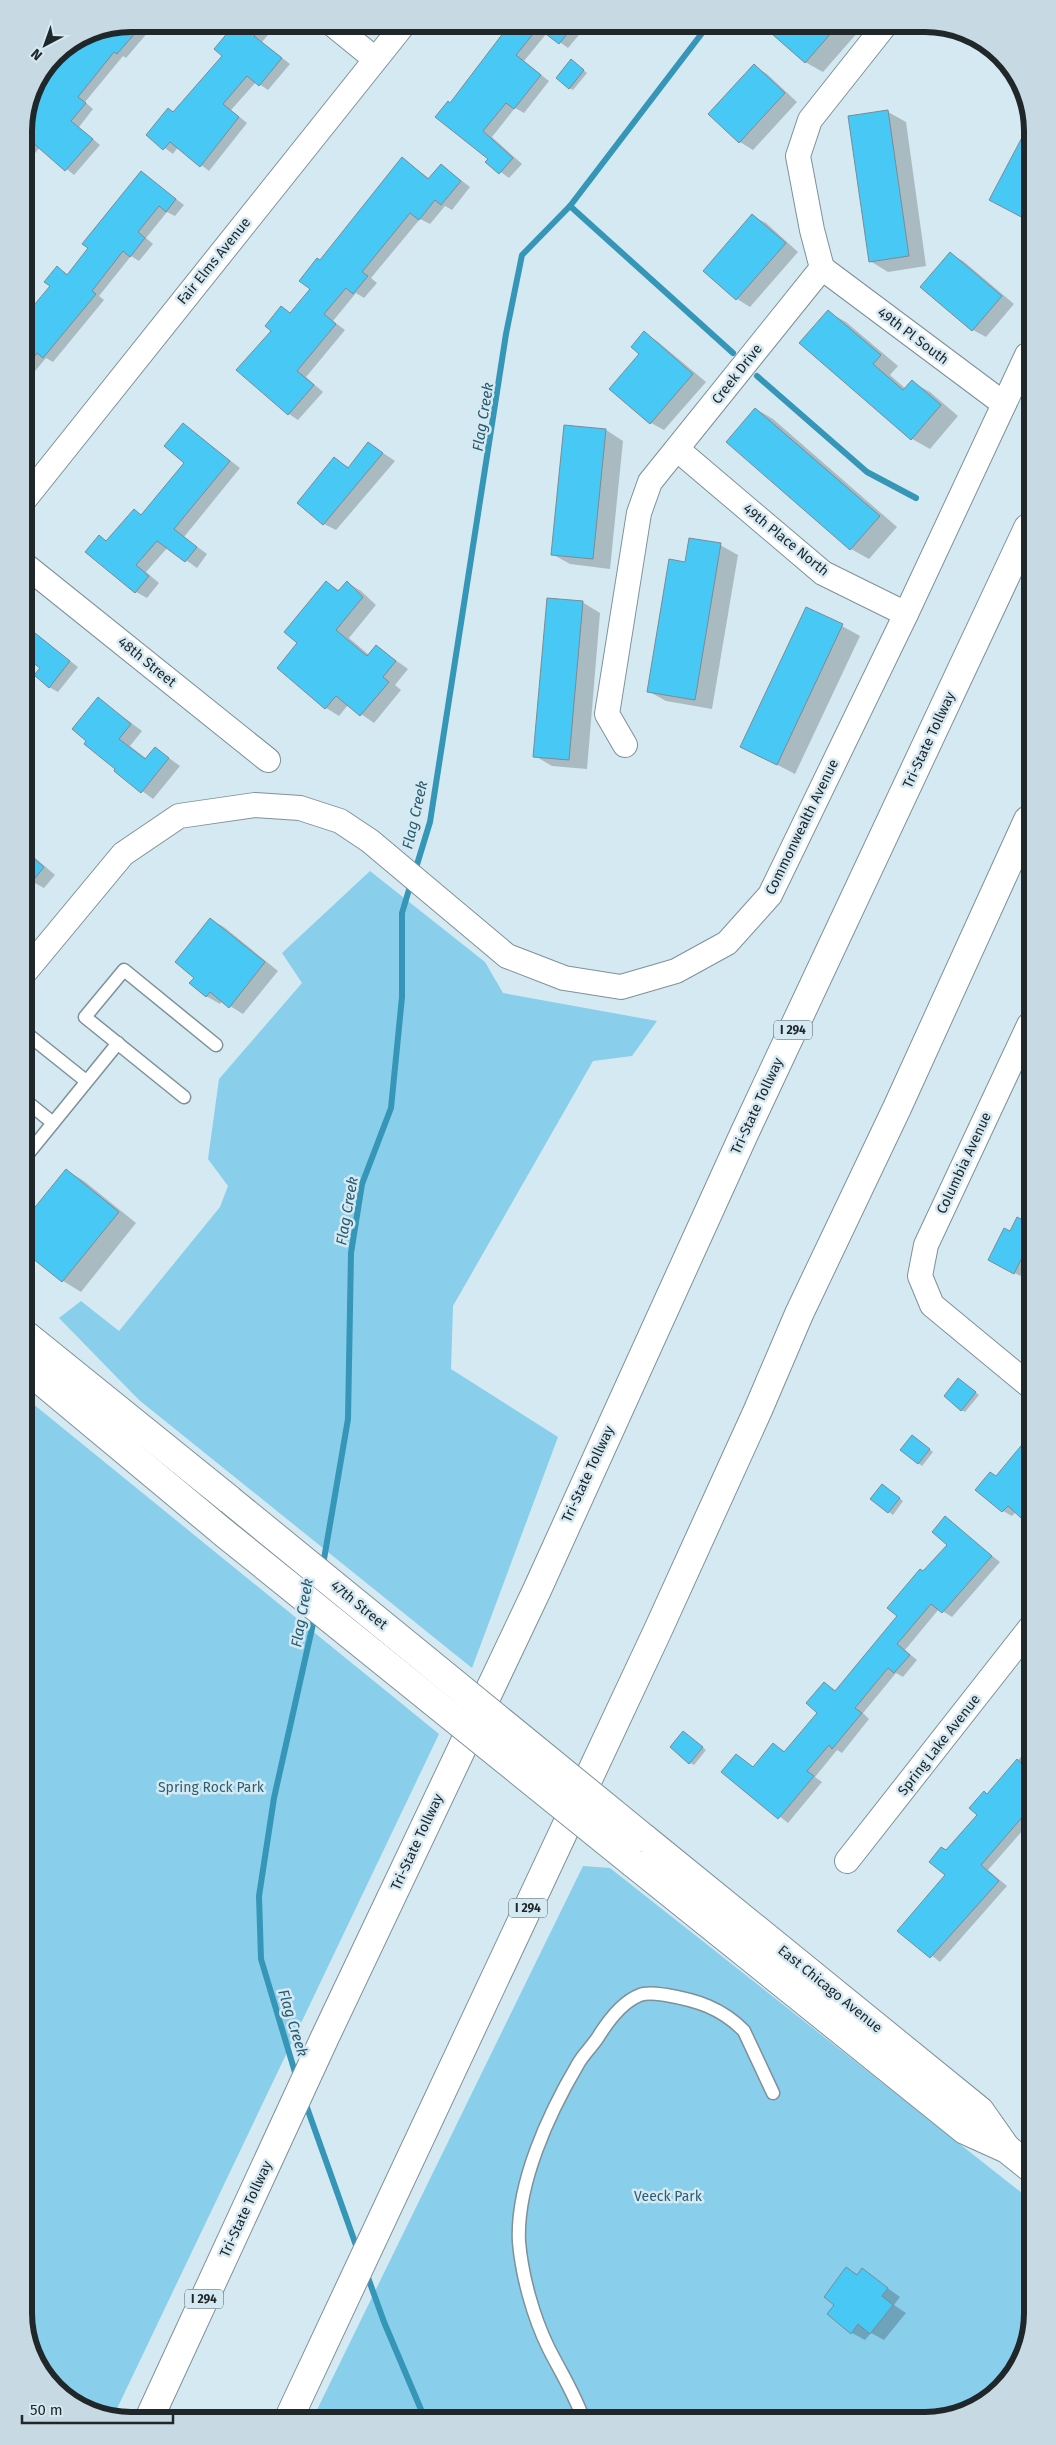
<svg xmlns="http://www.w3.org/2000/svg" width="1056" height="2445" font-family="'Fira Sans',sans-serif">
	<rect width="100%" height="100%" fill="#d5e9f2"/>
	<!-- green -->
	<g fill="#89ceea">
		<path d="M 370,871 L 485,962 L 503,993 L 657,1021 L 632,1056 L 593,1061 L 453,1306 L 451,1369 L 558,1437 L 472,1668 L 139,1400 L 59,1318 L 81,1301 L 119,1331 L 220,1207 L 228,1186 L 208,1159 L 219,1079 L 302,983 L 282,953 Z"/>
		<path d="M 27,1399 L 439,1734 L 113,2417 L 66,2399 L 30,2348 Z"/>
		<path d="M 583,1866 L 610,1868 L 1032,2201 L 1032,2314 L 1010,2379 L 959,2415 L 312,2420 Z"/>
	</g>
	<!-- shadow -->
	<g fill="#0003">
		<path d="M 132,24 L 155,24 L 126,58 L 123,56 L 85,102 L 93,109 L 79,127 L 100,145 L 74,175 L 40,147 L 24,167 L 24,125 L 32,90 L 56,55 L 91,32 Z"/>
		<path d="M 236,24 L 264,24 L 272,30 L 262,42 L 290,64 L 268,90 L 256,82 L 231,110 L 247,123 L 209,171 L 178,147 L 173,154 L 147,135 L 174,113 L 224,55 L 216,49 Z"/>
		<path d="M 513,24 L 588,24 L 568,48 L 547,33 L 524,61 L 549,81 L 524,113 L 515,108 L 492,137 L 522,164 L 509,178 L 487,162 L 490,159 L 451,104 L 474,75 L 472,74 Z"/>
		<path d="M 783,24 L 865,24 L 823,72 L 805,62 L 774,34 Z"/>
		<path d="M 575,63 L 587,73 L 573,90 L 569,88 Z"/>
		<path d="M 754,66 L 767,74 L 797,102 L 753,150 L 740,142 L 709,114 Z"/>
		<path d="M 888,112 L 906,122 L 926,266 L 888,272 L 870,261 Z"/>
		<path d="M 402,158 L 430,179 L 441,165 L 470,187 L 452,210 L 445,206 L 430,224 L 420,219 L 371,278 L 377,283 L 364,298 L 356,293 L 333,321 L 345,330 L 306,377 L 323,392 L 298,420 L 289,414 L 272,331 L 282,308 L 291,314 L 312,289 L 320,261 Z"/>
		<path d="M 141,172 L 184,205 L 175,216 L 167,212 L 146,238 L 153,244 L 139,261 L 131,256 L 99,296 L 104,300 L 53,362 L 46,358 L 25,383 L 24,319 L 52,286 L 57,268 L 69,275 L 90,248 Z"/>
		<path d="M 752,216 L 766,223 L 798,252 L 750,307 L 737,299 L 704,271 Z"/>
		<path d="M 950,254 L 963,261 L 1014,304 L 986,337 L 973,330 Z"/>
		<path d="M 828,312 L 846,322 L 898,366 L 890,375 L 906,389 L 912,382 L 930,392 L 958,416 L 930,449 L 912,439 Z"/>
		<path d="M 644,333 L 657,341 L 706,382 L 664,430 L 651,423 L 641,354 Z"/>
		<path d="M 25,391 L 28,394 L 25,398 Z"/>
		<path d="M 756,409 L 773,419 L 897,527 L 869,559 L 851,549 Z"/>
		<path d="M 183,424 L 240,468 L 184,537 L 207,554 L 197,568 L 168,547 L 146,572 L 159,583 L 147,598 L 136,592 L 99,537 L 107,542 L 134,511 L 142,515 L 185,462 Z"/>
		<path d="M 606,430 L 623,441 L 610,569 L 570,564 L 552,554 Z"/>
		<path d="M 368,443 L 395,461 L 336,530 L 324,524 L 335,459 L 350,468 Z"/>
		<path d="M 720,545 L 738,555 L 712,709 L 666,701 L 648,691 L 686,563 Z"/>
		<path d="M 326,582 L 340,591 L 348,583 L 361,591 L 376,605 L 349,638 L 369,655 L 376,646 L 408,669 L 395,685 L 401,690 L 374,723 L 348,705 L 339,716 L 326,708 L 279,667 L 298,643 Z"/>
		<path d="M 582,602 L 600,613 L 587,769 L 552,766 L 535,756 Z"/>
		<path d="M 25,626 L 78,667 L 58,692 L 49,687 Z"/>
		<path d="M 842,626 L 860,636 L 795,774 L 741,746 Z"/>
		<path d="M 98,698 L 142,731 L 130,746 L 147,759 L 155,748 L 180,766 L 153,799 L 115,771 L 117,768 Z"/>
		<path d="M 25,701 L 31,706 L 25,712 Z"/>
		<path d="M 26,850 L 55,875 L 44,888 L 33,882 L 26,890 Z"/>
		<path d="M 211,920 L 224,927 L 278,971 L 243,1014 L 222,1001 L 220,1004 L 206,996 L 195,978 Z"/>
		<path d="M 66,1170 L 84,1181 L 136,1223 L 81,1292 L 63,1281 L 27,1252 L 27,1219 Z"/>
		<path d="M 1018,1218 L 1029,1224 L 1029,1264 L 1023,1277 L 998,1265 Z"/>
		<path d="M 963,1382 L 979,1395 L 965,1412 L 961,1410 Z"/>
		<path d="M 1030,1438 L 1030,1521 L 1016,1512 L 1012,1516 L 1003,1511 L 977,1490 L 997,1477 Z"/>
		<path d="M 916,1439 L 933,1452 L 922,1466 L 902,1450 Z"/>
		<path d="M 887,1488 L 903,1501 L 893,1515 L 872,1499 Z"/>
		<path d="M 945,1518 L 1000,1562 L 952,1617 L 939,1609 L 905,1650 L 917,1660 L 903,1677 L 896,1673 L 863,1713 L 869,1719 L 842,1753 L 837,1750 L 815,1777 L 822,1782 L 788,1823 L 723,1772 L 737,1756 L 754,1768 L 773,1744 L 786,1752 L 819,1712 L 824,1683 L 836,1691 L 898,1616 L 924,1572 L 948,1545 Z"/>
		<path d="M 684,1732 L 706,1750 L 694,1765 L 690,1763 Z"/>
		<path d="M 1031,1745 L 1031,1821 L 988,1870 L 1007,1886 L 940,1962 L 899,1930 L 946,1875 L 947,1851 L 978,1815 L 984,1792 L 988,1795 Z"/>
		<path d="M 847,2269 L 858,2275 L 863,2270 L 900,2297 L 894,2305 L 906,2313 L 884,2340 L 871,2333 L 865,2340 L 852,2333 L 836,2304 Z"/>
	</g>
	<g fill="none" stroke-linecap="round" stroke-linejoin="round">
		<!-- stream -->
		<g stroke="#3596b8" stroke-width="6">
			<path d="M 570,206 L 733,353"/>
			<path d="M 757,376 L 867,472 L 916,498"/>
			<path d="M 415,871 L 430,822 L 506,334 L 522,255 L 570,206 L 709,24"/>
			<path d="M 323,1565 L 348,1419 L 351,1253 L 362,1184 L 391,1108 L 402,997 L 402,913 L 411,883"/>
			<path d="M 297,2079 L 261,1959 L 259,1896 L 274,1798 L 315,1615"/>
			<path d="M 305,2102 L 358,2251"/>
			<path d="M 366,2272 L 384,2322 L 425,2419"/>
		</g>
	</g>
	<!-- building -->
	<g fill="#48c8f5" stroke="#798c95">
		<path d="M 132,24 L 143,24 L 117,54 L 114,52 L 78,97 L 86,103 L 71,121 L 93,139 L 65,171 L 24,135 L 24,125 L 32,90 L 56,55 L 91,32 Z"/>
		<path d="M 235,24 L 265,24 L 254,36 L 282,58 L 259,86 L 247,76 L 223,104 L 239,117 L 200,167 L 170,142 L 163,150 L 146,135 L 168,108 L 173,112 L 222,56 L 214,49 Z"/>
		<path d="M 510,24 L 575,24 L 559,44 L 538,28 L 516,55 L 541,75 L 514,109 L 506,103 L 483,131 L 513,158 L 499,174 L 485,162 L 488,159 L 435,117 L 448,101 L 450,103 Z"/>
		<path d="M 781,24 L 839,24 L 805,63 L 772,34 Z"/>
		<path d="M 571,59 L 584,70 L 569,89 L 556,78 Z"/>
		<path d="M 754,64 L 785,93 L 739,143 L 708,114 Z"/>
		<path d="M 888,110 L 909,256 L 869,262 L 848,116 Z"/>
		<path d="M 1027,128 L 1027,220 L 989,200 Z"/>
		<path d="M 402,157 L 428,179 L 441,164 L 461,181 L 441,205 L 435,200 L 419,220 L 410,213 L 362,272 L 368,276 L 353,294 L 346,288 L 324,314 L 336,324 L 297,371 L 314,385 L 288,415 L 236,370 L 271,331 L 265,326 L 281,306 L 290,313 L 310,289 L 299,281 L 317,258 L 320,260 Z"/>
		<path d="M 141,171 L 176,199 L 166,212 L 159,206 L 138,232 L 145,238 L 130,257 L 123,251 L 92,291 L 96,294 L 43,358 L 37,353 L 25,368 L 24,317 L 50,286 L 44,282 L 57,266 L 67,275 L 88,248 L 82,244 Z"/>
		<path d="M 752,214 L 786,243 L 736,300 L 703,271 Z"/>
		<path d="M 950,252 L 1002,296 L 972,331 L 920,287 Z"/>
		<path d="M 828,310 L 881,355 L 873,364 L 903,390 L 912,380 L 941,405 L 911,440 L 799,343 Z"/>
		<path d="M 644,331 L 693,374 L 650,424 L 609,389 L 639,354 L 631,347 Z"/>
		<path d="M 755,408 L 880,516 L 850,550 L 726,442 Z"/>
		<path d="M 183,423 L 230,461 L 174,529 L 197,547 L 185,562 L 157,541 L 136,565 L 149,576 L 135,593 L 85,552 L 99,535 L 106,541 L 134,509 L 141,515 L 184,463 L 164,446 Z"/>
		<path d="M 564,425 L 606,429 L 593,559 L 551,555 Z"/>
		<path d="M 368,442 L 383,453 L 323,525 L 297,503 L 334,457 L 348,468 Z"/>
		<path d="M 689,538 L 721,543 L 695,700 L 647,692 L 669,559 L 685,562 Z"/>
		<path d="M 326,581 L 338,591 L 347,581 L 363,597 L 336,630 L 367,656 L 376,645 L 396,661 L 383,677 L 389,682 L 360,716 L 336,696 L 325,709 L 277,668 L 297,643 L 284,632 Z"/>
		<path d="M 547,598 L 583,601 L 569,760 L 533,757 Z"/>
		<path d="M 806,607 L 843,624 L 777,765 L 740,747 Z"/>
		<path d="M 25,625 L 70,661 L 49,688 L 34,675 L 40,668 L 25,657 Z"/>
		<path d="M 98,697 L 131,724 L 119,739 L 145,759 L 155,747 L 169,758 L 141,793 L 114,771 L 115,769 L 84,744 L 86,741 L 72,729 Z"/>
		<path d="M 26,852 L 44,867 L 26,889 Z"/>
		<path d="M 210,918 L 265,962 L 229,1008 L 210,992 L 206,997 L 189,983 L 194,978 L 175,962 Z"/>
		<path d="M 66,1169 L 119,1212 L 62,1282 L 27,1254 L 27,1217 Z"/>
		<path d="M 1017,1217 L 1029,1223 L 1029,1243 L 1014,1274 L 988,1260 L 1004,1228 L 1010,1231 Z"/>
		<path d="M 958,1378 L 976,1392 L 961,1411 L 944,1396 Z"/>
		<path d="M 912,1435 L 930,1449 L 918,1464 L 900,1450 Z"/>
		<path d="M 1030,1435 L 1030,1507 L 1021,1518 L 1008,1506 L 1002,1512 L 975,1490 L 990,1472 L 996,1476 Z"/>
		<path d="M 882,1484 L 900,1498 L 888,1513 L 870,1499 Z"/>
		<path d="M 945,1516 L 992,1556 L 942,1613 L 931,1604 L 897,1644 L 910,1655 L 894,1673 L 888,1668 L 855,1708 L 862,1713 L 832,1749 L 829,1745 L 807,1771 L 814,1776 L 778,1819 L 721,1772 L 736,1754 L 753,1767 L 773,1743 L 784,1752 L 817,1713 L 806,1703 L 824,1682 L 835,1691 L 897,1616 L 887,1608 L 920,1569 L 923,1571 L 947,1545 L 932,1532 Z"/>
		<path d="M 683,1731 L 703,1747 L 689,1764 L 670,1747 Z"/>
		<path d="M 1017,1759 L 1031,1772 L 1031,1807 L 981,1865 L 999,1881 L 930,1958 L 897,1931 L 945,1875 L 929,1862 L 941,1847 L 946,1850 L 977,1815 L 969,1808 L 984,1791 L 987,1794 Z"/>
		<path d="M 846,2267 L 857,2275 L 862,2268 L 888,2288 L 882,2296 L 893,2305 L 870,2334 L 858,2324 L 851,2334 L 827,2314 L 834,2305 L 824,2297 Z"/>
	</g>
	<g fill="none" stroke-linecap="round" stroke-linejoin="round">
		<!-- service casing -->
		<g stroke="#7e919a" stroke-width="15">
			<g id="service">
				<path d="M 26,1033 L 86,1081"/>
				<path d="M 184,1097 L 85,1017 L 124,970 L 216,1045"/>
				<path d="M 26,1101 L 53,1123"/>
				<path d="M 27,1155 L 118,1043"/>
				<path d="M 583,2418 C 574,2393 560,2371 548,2347 C 533,2316 522,2276 519,2242 C 516,2184 549,2113 578,2064 C 584,2053 594,2045 600,2034 C 609,2020 624,2001 640,1995 C 648,1992 658,1994 666,1995 C 696,2000 722,2008 744,2031 L 773,2093"/>
			</g>
		</g>
		<!-- minor casing -->
		<g stroke="#7e919a" stroke-width="26">
			<g id="minor">
				<path d="M 332,24 L 375,59"/>
				<path d="M 822,268 L 1004,404"/>
				<path d="M 678,450 L 823,573 L 906,614"/>
				<path d="M 25,499 L 404,24"/>
				<path d="M 25,565 L 268,760"/>
				<path d="M 625,745 L 607,714 L 639,513 L 650,482 L 822,268 L 812,230 L 798,156 L 810,120 L 886,24"/>
				<path d="M 26,971 L 123,854 L 179,816 L 255,805 L 300,808 L 340,821 L 370,841 L 507,956 L 564,978 L 621,987 L 676,971 L 727,943 L 770,895 L 906,614 L 1027,355"/>
				<path d="M 1029,1025 L 926,1245 L 920,1276 L 932,1305 L 1030,1386"/>
				<path d="M 847,1861 L 1030,1628"/>
			</g>
		</g>
		<!-- secondary casing -->
		<g stroke="#7e919a" stroke-width="30">
			<g id="secondary">
				<path d="M 27,1336 L 230,1500"/>
				<path d="M 27,1369 L 224,1533"/>
				<path d="M 644,1838 L 980,2111 L 1006,2148"/>
				<path d="M 633,1863 L 965,2130 L 1007,2149 L 1032,2169"/>
			</g>
		</g>
		<!-- motorway casing -->
		<g stroke="#7e919a" stroke-width="30">
			<g id="motorway">
				<path d="M 288,2420 L 658,1630 L 758,1410 L 799,1314 L 897,1108 L 1028,820"/>
				<path d="M 148,2421 L 326,2035 L 537,1590 L 744,1134 L 1028,528"/>
			</g>
		</g>
		<!-- service -->
		<use href="#service" stroke="#fff" stroke-width="12"/>
		<!-- minor -->
		<use href="#minor" stroke="#fff" stroke-width="24"/>
		<!-- secondary -->
		<use href="#secondary" stroke="#fff" stroke-width="28"/>
		<!-- motorway -->
		<use href="#motorway" stroke="#fff" stroke-width="28"/>
		<!-- secondary-bridge casing -->
		<g stroke="#7e919a" stroke-width="30" stroke-linecap="butt">
			<g id="secondary-bridge">
				<path d="M 230,1500 L 644,1838"/>
				<path d="M 224,1533 L 633,1863"/>
			</g>
		</g>
		<!-- secondary-bridge -->
		<use href="#secondary-bridge" stroke="#fff" stroke-width="28"/>
	</g>
	<g text-anchor="middle" dominant-baseline="central" stroke-width="5" stroke-linejoin="round" paint-order="stroke">
		<!-- shield labels -->
		<g fill="#d5e9f2" stroke="#566167" stroke-width="1">
			<rect x="774" y="1020.5" width="38" height="19" rx="4"/>
			<rect x="509" y="1898.5" width="38" height="19" rx="4"/>
			<rect x="185" y="2289.5" width="38" height="19" rx="4"/>
		</g>
		<g font-size="12" font-weight="bold" fill="#20272b">
			<text x="793" y="1030">I 294</text>
			<text x="528" y="1908">I 294</text>
			<text x="204" y="2299">I 294</text>
		</g>
		<!-- street labels -->
		<g font-size="14" fill="#20272b" stroke="#d5e9f2">
			<text transform="translate(214 261) rotate(-51)">Fair Elms Avenue</text>
			<text transform="translate(913 336) rotate(37)">49th Pl South</text>
			<text transform="translate(737 374) rotate(-52)">Creek Drive</text>
			<text transform="translate(786 540) rotate(39)">49th Place North</text>
			<text transform="translate(147 662) rotate(39)">48th Street</text>
			<text transform="translate(929 740) rotate(-65)">Tri-State Tollway</text>
			<text transform="translate(802 827) rotate(-64)">Commonwealth Avenue</text>
			<text transform="translate(757 1106) rotate(-65)">Tri-State Tollway</text>
			<text transform="translate(964 1163) rotate(-65)">Columbia Avenue</text>
			<text transform="translate(588 1474) rotate(-65)">Tri-State Tollway</text>
			<text transform="translate(359 1605) rotate(39)">47th Street</text>
			<text transform="translate(939 1745) rotate(-52)">Spring Lake Avenue</text>
			<text transform="translate(417 1842) rotate(-65)">Tri-State Tollway</text>
			<text transform="translate(830 1989) rotate(39)">East Chicago Avenue</text>
			<text transform="translate(246 2209) rotate(-65)">Tri-State Tollway</text>
		</g>
		<!-- park labels -->
		<g font-size="14" fill="#2b5e71" stroke="#d5e9f2">
			<text x="211" y="1787">Spring Rock Park</text>
			<text x="668" y="2196">Veeck Park</text>
		</g>
		<!-- water labels -->
		<g font-size="15" font-style="italic" fill="#275a6d" stroke="#d5e9f2">
			<text transform="translate(483 417) rotate(-81)">Flag Creek</text>
			<text transform="translate(415 815) rotate(-77)">Flag Creek</text>
			<text transform="translate(347 1211) rotate(-80)">Flag Creek</text>
			<text transform="translate(302 1613) rotate(-80)">Flag Creek</text>
			<text transform="translate(293 2023) rotate(73)">Flag Creek</text>
		</g>
	</g>
	<!-- crop -->
	<path d="M0 0H1056V2445H0ZM131 32H925A99 99 0 0 1 1024 131V2313A99 99 0 0 1 925 2412H131A99 99 0 0 1 32 2313V131A99 99 0 0 1 131 32Z" fill="#c7d9e2" fill-rule="evenodd"/>
	<path fill="none" stroke="#20272b" stroke-width="6" d="M131 32H925A99 99 0 0 1 1024 131V2313A99 99 0 0 1 925 2412H131A99 99 0 0 1 32 2313V131A99 99 0 0 1 131 32Z"/>
	<!-- north arrow -->
	<g transform="translate(45 45) rotate(221)" stroke="#d5e9f2" stroke-width="4" paint-order="stroke">
	<path d="M0-4L9 19L0 12L-9 19Z" fill="#20272b"/>
	<text y="-8" font-size="14" font-weight="bold" text-anchor="middle" fill="#20272b">N</text>
	</g>
	<!-- scale -->
	<path d="M22 2415v8h151v-8" fill="none" stroke="#20272b" stroke-width="2.5"/>
	<text x="30" y="2415" font-size="15" fill="#20272b" stroke="#d5e9f2" stroke-width="4" paint-order="stroke">50 m</text>
</svg>
